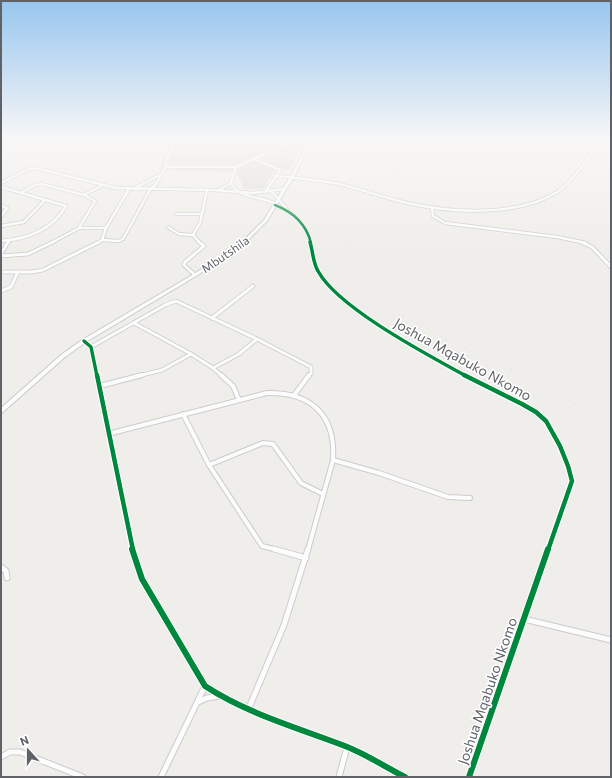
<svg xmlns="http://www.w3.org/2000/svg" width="612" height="778" font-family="Commissioner,sans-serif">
	<rect width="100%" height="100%" fill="#efeeea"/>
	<!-- industrial -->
	<path fill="#dfddda" d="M 170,141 L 303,141 L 291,169 L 275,169 L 263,189 L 244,189 L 237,172 L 159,170 Z"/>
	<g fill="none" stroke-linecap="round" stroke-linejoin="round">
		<!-- street-far3 casing -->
		<g stroke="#cbcccc" stroke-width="4">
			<g id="street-far3">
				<path d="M 175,141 L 165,164 L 169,167 L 236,167 L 278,148 L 281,144 L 280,141"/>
				<path d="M 254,159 L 280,170 L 266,191"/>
				<path d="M 236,167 L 231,182 C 236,199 263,196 276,204"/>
				<path d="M 276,176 C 297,178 318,180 339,184 C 364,190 388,199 412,204 C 454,213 520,216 557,192 C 575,180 587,158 600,141"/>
				<path d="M 1,183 L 29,169 L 35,168 L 116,188 L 213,190 L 254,193 L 284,189"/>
				<path d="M 1,187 L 66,206 C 52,230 28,239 1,241"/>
				<path d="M 133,189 L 160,175"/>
				<path d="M 219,190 L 231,183"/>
				<path d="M 270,190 L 288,210"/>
				<path d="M 22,192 L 35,185 L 42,184 L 84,195 L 95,201 L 79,228 L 51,243"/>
				<path d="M 84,195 L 103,185"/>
				<path d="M 275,205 C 293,212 306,223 311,243"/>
				<path d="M 1,206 L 7,208 L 1,217"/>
				<path d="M 432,208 L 433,216 L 445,223 L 557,237 L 586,243"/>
				<path d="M 176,214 L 202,214 L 207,190"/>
				<path d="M 1,226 L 24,222 L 45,200"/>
				<path d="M 168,227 L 179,234 L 193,235 L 200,223 L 202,214"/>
				<path d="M 79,228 L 106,228"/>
				<path d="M 193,235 L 200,243"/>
				<path d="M 102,240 L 119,241 L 123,239 L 150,190 L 156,184 L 166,166"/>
				<path d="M 8,243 L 9,241"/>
				<path d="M 98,243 L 102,240 L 106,228 L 129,189"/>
			</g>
		</g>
		<!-- street-far2 casing -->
		<g stroke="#cbcccc" stroke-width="4.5">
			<g id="street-far2">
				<path d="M 310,242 C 313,252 313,263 318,271 C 338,308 428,355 466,376"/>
				<path d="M 581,242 L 592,247 L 611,267"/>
				<path d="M 1,254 L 8,242"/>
				<path d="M 1,256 L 28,254 L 53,242"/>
				<path d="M 1,272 L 32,272 L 43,270 L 99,242"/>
				<path d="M 195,275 L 184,265 L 185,262 L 204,246 L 199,242"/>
				<path d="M 1,291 L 11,287 L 18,272"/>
				<path d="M 212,318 L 253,286"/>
				<path d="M 134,323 L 191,354"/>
				<path d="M 84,341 L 91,347 L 97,376"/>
				<path d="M 91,347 L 165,305 L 176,301 L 257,339 L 311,367 L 311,373 L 309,376"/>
				<path d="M 213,368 L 239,354 L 257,339"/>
				<path d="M 138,376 L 162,370 L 191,354 L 213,368 L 222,376"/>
			</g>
		</g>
		<!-- street-far1 casing -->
		<g stroke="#cbcccc" stroke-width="6">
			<g id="street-far1">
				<path d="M 97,375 L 133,550"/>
				<path d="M 221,375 L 233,386 L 239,400"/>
				<path d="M 464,375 L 522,404 L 536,412 L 546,421 L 560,446 L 568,466 L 572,481 L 548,550"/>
				<path d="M 100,386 L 142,375"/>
				<path d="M 295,394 L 309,375"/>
				<path d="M 183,414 L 209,465 L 262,546 L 278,550"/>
				<path d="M 108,434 L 267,393 C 311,392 336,415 333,460 L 308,550"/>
				<path d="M 333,460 L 379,473 L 448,497 L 470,498"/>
				<path d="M 209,465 L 263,443 L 273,444 L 301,483 L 323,494"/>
			</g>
		</g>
		<!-- street casing -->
		<g stroke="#cbcccc" stroke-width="7">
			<g id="street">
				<path d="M 132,549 L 142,579 L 205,686 C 248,714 298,728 345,746 C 366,754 385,767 405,777"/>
				<path d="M 274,549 L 306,558"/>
				<path d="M 1,567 L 6,571 L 7,578"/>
				<path d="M 524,619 L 611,640"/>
				<path d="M 198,702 L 207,698 L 220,696"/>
				<path d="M 248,710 L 284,625 L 308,549"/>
				<path d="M 1,757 L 10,752 L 20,752 L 83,777"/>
				<path d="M 161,777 L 205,686"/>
				<path d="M 339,777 L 347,747"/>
				<path d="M 469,777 L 548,549"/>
			</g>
		</g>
		<!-- secondary casing -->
		<g stroke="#cacacb" stroke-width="2">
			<path id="secondary" d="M 310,141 L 312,141 L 294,177 L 267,221 L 242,246 L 196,276 L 86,342 L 65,357 L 3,412 L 1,413 L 1,408 L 61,355 L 82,340 L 194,274 L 240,244 L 264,220 L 290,177 Z"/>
		</g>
		<!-- street-far3 -->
		<use href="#street-far3" stroke="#fdfcfc" stroke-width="2.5"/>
		<!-- street-far2 -->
		<use href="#street-far2" stroke="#fdfcfc" stroke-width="3"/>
		<!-- street-far1 -->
		<use href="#street-far1" stroke="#fdfcfc" stroke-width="4"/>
		<!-- street -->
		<use href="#street" stroke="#fdfcfc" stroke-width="5"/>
		<!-- secondary -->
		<use href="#secondary" fill="#fdfcfc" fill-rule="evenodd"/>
		<!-- rail-far1 -->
		<path stroke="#e4e4e4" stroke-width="1" stroke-dasharray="0.5 3.5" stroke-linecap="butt" d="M 348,243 L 348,227 L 358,207 L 372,192 L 450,141"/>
		<!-- rail -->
		<path stroke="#e4e4e4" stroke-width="1.5" stroke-dasharray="1 4.5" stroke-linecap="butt" d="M 348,242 C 351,256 356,269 365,280 C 405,329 492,358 547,387 C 569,399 590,415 611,428"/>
		<!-- cycleway-far3 casing -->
		<g stroke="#fff" stroke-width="4">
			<path id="cycleway-far3" d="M 275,205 C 293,212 306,223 311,243"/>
		</g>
		<!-- cycleway-far2 casing -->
		<g stroke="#fff" stroke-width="5.5">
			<g id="cycleway-far2">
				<path d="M 310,242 C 313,252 313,263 318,271 C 338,308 428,355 466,376"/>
				<path d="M 84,341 L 91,347 L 97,376"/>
			</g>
		</g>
		<!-- cycleway-far1 casing -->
		<g stroke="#fff" stroke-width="7">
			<g id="cycleway-far1">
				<path d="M 97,375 L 133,550"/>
				<path d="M 464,375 L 522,404 L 536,412 L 546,421 L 560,446 L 568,466 L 572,481 L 548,550"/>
			</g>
		</g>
		<!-- cycleway casing -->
		<g stroke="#fff" stroke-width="8">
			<g id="cycleway">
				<path d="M 132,549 L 142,579 L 205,686 C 248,714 298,728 345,746 C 366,754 385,767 405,777"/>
				<path d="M 469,777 L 548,549"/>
			</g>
		</g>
		<!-- cycleway-far3 -->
		<use href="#cycleway-far3" stroke="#00873e" stroke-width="2.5"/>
		<!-- cycleway-far2 -->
		<use href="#cycleway-far2" stroke="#00873e" stroke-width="3.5"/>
		<!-- cycleway-far1 -->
		<use href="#cycleway-far1" stroke="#00873e" stroke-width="4.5"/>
		<!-- cycleway -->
		<use href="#cycleway" stroke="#00873e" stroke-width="6"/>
	</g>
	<!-- sky -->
	<linearGradient id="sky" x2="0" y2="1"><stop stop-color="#97c6ef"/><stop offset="0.56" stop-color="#f8f7f6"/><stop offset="1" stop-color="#f8f7f6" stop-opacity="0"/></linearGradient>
	<rect width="612" height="250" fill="url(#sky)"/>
	<g text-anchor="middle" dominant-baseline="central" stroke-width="3" stroke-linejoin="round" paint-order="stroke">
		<!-- far-street labels -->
		<g font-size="12" fill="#5f6368" stroke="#fff">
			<text transform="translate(225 254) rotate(-35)">Mbutshila</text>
		</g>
		<!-- street labels -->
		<g font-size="14" fill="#5f6368" stroke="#fff">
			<text transform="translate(463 359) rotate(29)">Joshua Mqabuko Nkomo</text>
			<text transform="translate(487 691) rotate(-71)">Joshua Mqabuko Nkomo</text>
		</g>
	</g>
	<!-- border -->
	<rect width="612" height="778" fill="none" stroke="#5f6368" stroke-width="4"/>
	<!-- north arrow -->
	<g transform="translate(28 750) rotate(339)" stroke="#ffffff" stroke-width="3" paint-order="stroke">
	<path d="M0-3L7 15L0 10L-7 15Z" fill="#5f6368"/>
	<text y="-6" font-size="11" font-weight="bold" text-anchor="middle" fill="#5f6368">N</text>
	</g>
</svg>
